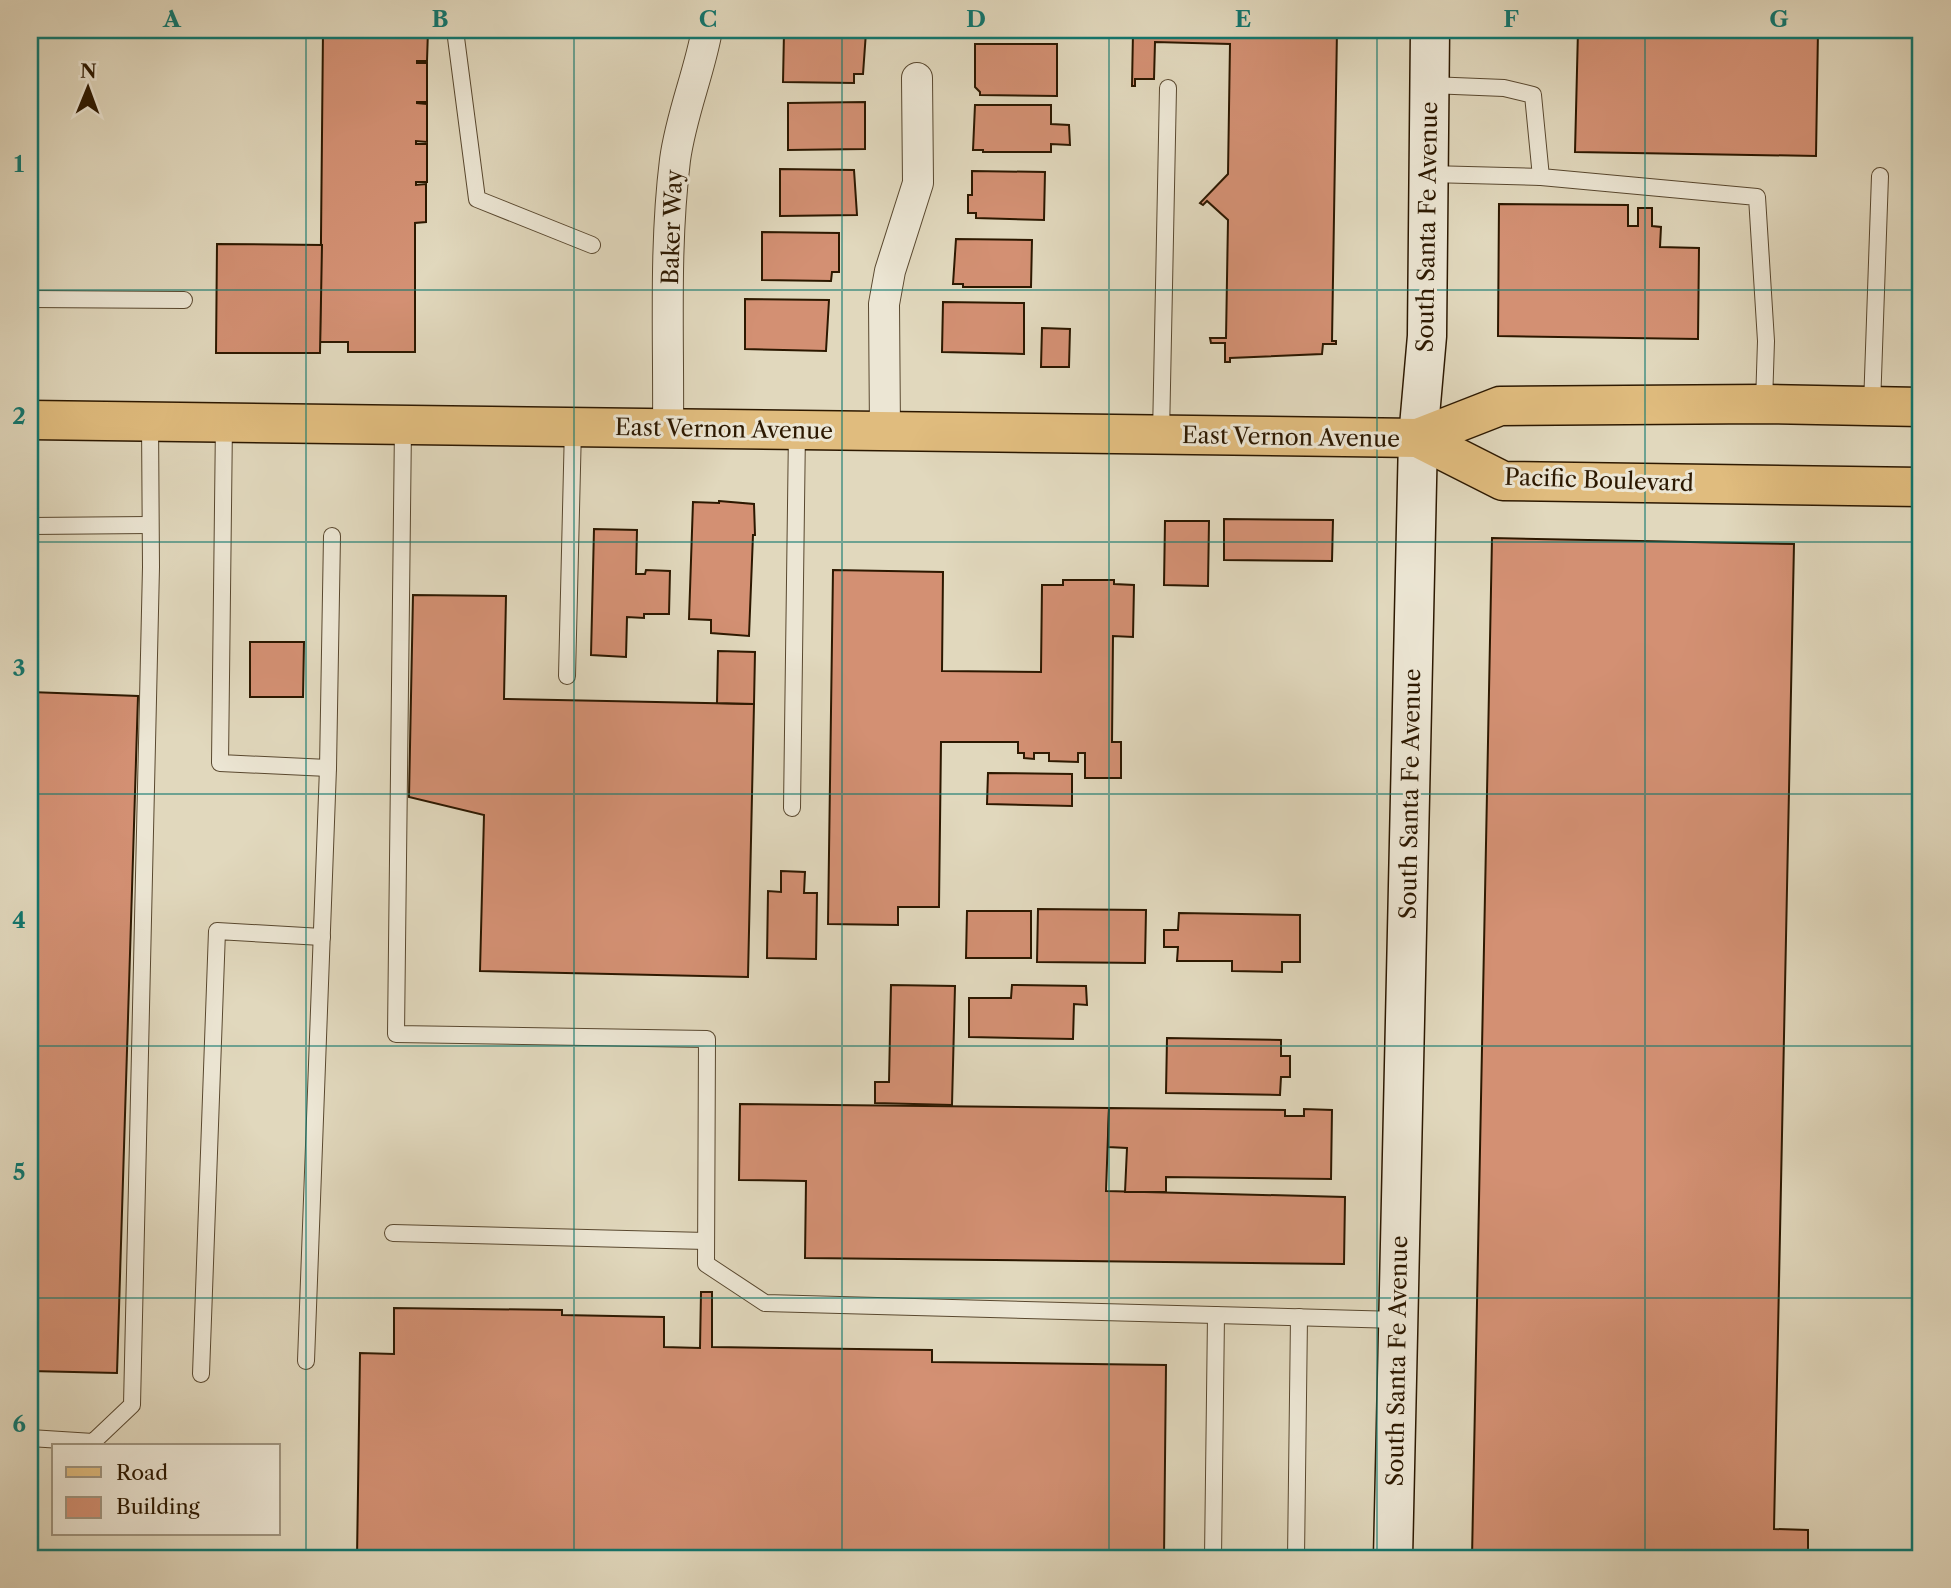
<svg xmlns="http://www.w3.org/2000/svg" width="1951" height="1588" font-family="'Libre Caslon Text',serif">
	<rect width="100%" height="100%" fill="#e1d8bd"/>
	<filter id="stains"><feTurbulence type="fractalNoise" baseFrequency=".00286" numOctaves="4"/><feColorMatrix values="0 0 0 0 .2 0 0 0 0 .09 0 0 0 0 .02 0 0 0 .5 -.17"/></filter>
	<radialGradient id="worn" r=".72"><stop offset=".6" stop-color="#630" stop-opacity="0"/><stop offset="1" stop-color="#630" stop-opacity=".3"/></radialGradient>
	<!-- building -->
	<g fill="#d39073" stroke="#2c1800" stroke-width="2">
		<path d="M 323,30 L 428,30 L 427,61 L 417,61 L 417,63 L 427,63 L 427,102 L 417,102 L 417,103 L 427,104 L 427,142 L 416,141 L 416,144 L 427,144 L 427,182 L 416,182 L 416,185 L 426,184 L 426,222 L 415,223 L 415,352 L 348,352 L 348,342 L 320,342 Z"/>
		<path d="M 1131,30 L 1337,30 L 1332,341 L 1336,341 L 1336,344 L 1323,344 L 1322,354 L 1230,358 L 1230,362 L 1225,362 L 1225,343 L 1211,343 L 1210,338 L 1226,338 L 1228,220 L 1207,201 L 1203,205 L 1200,203 L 1228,174 L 1230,44 L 1155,42 L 1154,79 L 1135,79 L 1135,86 L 1132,86 L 1133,32 Z"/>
		<path d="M 1578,30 L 1818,30 L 1816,156 L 1575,152 Z"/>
		<path d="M 784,32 L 866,32 L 863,74 L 854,74 L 854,83 L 783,82 Z"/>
		<path d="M 975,44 L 1057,44 L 1057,96 L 980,95 L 980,92 L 975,87 Z"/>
		<path d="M 865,102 L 865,149 L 788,150 L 788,103 Z"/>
		<path d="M 975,105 L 1051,105 L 1051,124 L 1069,125 L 1070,145 L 1051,144 L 1051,152 L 983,152 L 983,150 L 973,150 Z"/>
		<path d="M 780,169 L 854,170 L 857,215 L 780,216 Z"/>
		<path d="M 972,171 L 1045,172 L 1044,220 L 976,218 L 976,213 L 968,213 L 968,195 L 972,195 Z"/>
		<path d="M 1499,204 L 1628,205 L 1628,226 L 1638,226 L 1638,208 L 1652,208 L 1652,226 L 1661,227 L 1660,247 L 1699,248 L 1698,339 L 1498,336 Z"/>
		<path d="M 762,232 L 839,233 L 839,272 L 832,272 L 831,281 L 762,280 Z"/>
		<path d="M 956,239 L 1032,240 L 1031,287 L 963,287 L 963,284 L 953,284 Z"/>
		<path d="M 217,244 L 322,245 L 320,353 L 216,353 Z"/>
		<path d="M 745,299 L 829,300 L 826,351 L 745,349 Z"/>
		<path d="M 943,302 L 1024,303 L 1024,354 L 942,352 Z"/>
		<path d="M 1042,328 L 1070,329 L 1069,367 L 1041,367 Z"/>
		<path d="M 719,501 L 754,504 L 755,535 L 753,535 L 749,636 L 711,633 L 711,620 L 689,619 L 693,502 L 719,503 Z"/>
		<path d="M 1224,519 L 1333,520 L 1332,561 L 1224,560 Z"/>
		<path d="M 1165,521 L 1209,521 L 1208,586 L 1164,585 Z"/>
		<path d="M 594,529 L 637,530 L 636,574 L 645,574 L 646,570 L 670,571 L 669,614 L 644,614 L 644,618 L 627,617 L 626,657 L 591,655 Z"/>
		<path d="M 1492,538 L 1794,544 L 1774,1529 L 1808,1530 L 1808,1558 L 1472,1558 Z"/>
		<path d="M 833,570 L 943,572 L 942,671 L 1041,672 L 1042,585 L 1063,585 L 1063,580 L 1114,580 L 1114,584 L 1134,585 L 1133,637 L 1113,636 L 1112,742 L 1121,742 L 1121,778 L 1085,778 L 1085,753 L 1078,753 L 1078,762 L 1049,761 L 1049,753 L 1034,753 L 1034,759 L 1024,758 L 1024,753 L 1018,753 L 1018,742 L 941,742 L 939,907 L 898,907 L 898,925 L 828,924 Z"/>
		<path d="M 413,595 L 506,596 L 504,699 L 754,704 L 748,977 L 480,971 L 484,815 L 409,797 Z"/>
		<path d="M 250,642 L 304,642 L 303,697 L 250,697 Z"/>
		<path d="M 718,651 L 755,652 L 754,704 L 717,703 Z"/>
		<path d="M 30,692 L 138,696 L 117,1373 L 30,1371 Z"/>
		<path d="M 988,773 L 1072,774 L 1072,806 L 987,804 Z"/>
		<path d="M 781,871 L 805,872 L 804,893 L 817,893 L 816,959 L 767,958 L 768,891 L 781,892 Z"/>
		<path d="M 1038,909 L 1146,910 L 1145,963 L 1037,962 Z"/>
		<path d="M 967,911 L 1031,911 L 1031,958 L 966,958 Z"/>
		<path d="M 1179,913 L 1300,915 L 1300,962 L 1282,962 L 1282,972 L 1232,971 L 1232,961 L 1177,961 L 1178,947 L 1164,947 L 1164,930 L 1178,930 Z"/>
		<path d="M 891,985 L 955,986 L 952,1105 L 875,1103 L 875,1082 L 889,1082 Z"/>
		<path d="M 1012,985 L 1086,986 L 1087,1005 L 1074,1004 L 1073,1039 L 969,1037 L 969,998 L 1011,998 Z"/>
		<path d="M 1167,1038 L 1281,1040 L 1281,1056 L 1290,1056 L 1290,1077 L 1281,1077 L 1280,1095 L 1166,1093 Z"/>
		<path d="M 740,1104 L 1109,1108 L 1106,1191 L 1345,1197 L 1344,1264 L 805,1258 L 806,1181 L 739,1180 Z"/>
		<path d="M 1109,1108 L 1285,1110 L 1285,1116 L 1304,1116 L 1304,1109 L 1332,1110 L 1331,1179 L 1166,1177 L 1166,1192 L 1125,1192 L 1127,1148 L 1108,1147 Z"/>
		<path d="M 701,1292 L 712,1292 L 712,1347 L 932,1350 L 932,1362 L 1166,1365 L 1164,1558 L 357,1558 L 360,1353 L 394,1354 L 394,1308 L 562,1310 L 562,1315 L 664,1317 L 664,1347 L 700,1348 Z"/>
	</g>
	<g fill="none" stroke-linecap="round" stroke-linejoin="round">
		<!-- service casing -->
		<g stroke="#59482f" stroke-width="18">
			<g id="service">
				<path d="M 455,30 L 477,199 L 592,245"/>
				<path d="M 1430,85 L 1504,88 L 1533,95 L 1541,177 L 1757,197 L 1766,341 L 1764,403"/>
				<path d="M 1429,174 L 1541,177"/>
				<path d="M 30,299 L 184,300"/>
				<path d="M 1872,406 L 1880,176"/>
				<path d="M 224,422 L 220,763 L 328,768"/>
				<path d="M 403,425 L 396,1034 L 707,1039 L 706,1264 L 765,1303 L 1398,1320"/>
				<path d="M 1161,435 L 1168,88"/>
				<path d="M 30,526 L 149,525"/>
				<path d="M 567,676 L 573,427"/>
				<path d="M 792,808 L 797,430"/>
				<path d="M 393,1233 L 706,1241"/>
				<path d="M 306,1361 L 328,768 L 332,536"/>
				<path d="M 201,1374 L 217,931 L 322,937"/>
				<path d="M 30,1438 L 93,1442 L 132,1405 L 151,567 L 150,422"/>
				<path d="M 1213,1558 L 1216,1315"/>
				<path d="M 1296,1558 L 1299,1317"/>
				<path d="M 1921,1558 L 1921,1517"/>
			</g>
		</g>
		<!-- minor casing -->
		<g stroke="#59482f" stroke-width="32">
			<g id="minor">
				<path d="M 668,428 C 669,339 664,248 675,160 C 681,115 699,74 707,30"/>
				<path d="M 885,431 L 884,304 L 890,271 L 918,183 L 917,78"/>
			</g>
		</g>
		<!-- secondary casing -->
		<g stroke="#2c1800" stroke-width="41">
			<path id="secondary" d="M 1393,1558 L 1418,438 L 1427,336 L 1430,30"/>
		</g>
		<!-- primary casing -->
		<g stroke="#2c1800" stroke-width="41">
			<g id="primary">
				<path d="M 30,420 L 1418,438 L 1500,406 L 1763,404 L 1921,407"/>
				<path d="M 1418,438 L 1503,481 L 1921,487"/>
			</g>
		</g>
		<!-- service -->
		<use href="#service" stroke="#ece6d4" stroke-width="16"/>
		<!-- minor -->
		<use href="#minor" stroke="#ece6d4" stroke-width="30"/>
		<!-- secondary -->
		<use href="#secondary" stroke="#ece6d4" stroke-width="38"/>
		<!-- primary -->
		<use href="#primary" stroke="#e0bc7e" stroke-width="38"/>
	</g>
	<!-- grid -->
	<path fill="none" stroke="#0f766e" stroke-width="2" stroke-opacity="0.55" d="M 306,30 L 306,1558M 574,30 L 574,1558M 842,30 L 842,1558M 1109,30 L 1109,1558M 1377,30 L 1377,1558M 1645,30 L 1645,1558M 30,290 L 1921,290M 30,542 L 1921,542M 30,794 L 1921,794M 30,1046 L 1921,1046M 30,1298 L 1921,1298"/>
	<g text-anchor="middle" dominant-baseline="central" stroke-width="6" stroke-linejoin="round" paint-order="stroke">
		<!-- street labels -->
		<g font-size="23" fill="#2c1800" stroke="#ece6d4">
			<text transform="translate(672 227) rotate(-88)">Baker Way</text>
			<text transform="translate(1427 227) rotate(-89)">South Santa Fe Avenue</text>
			<text transform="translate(724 429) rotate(1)">East Vernon Avenue</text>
			<text transform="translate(1291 437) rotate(1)">East Vernon Avenue</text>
			<text transform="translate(1599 480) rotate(2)">Pacific Boulevard</text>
			<text transform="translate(1410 794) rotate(-89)">South Santa Fe Avenue</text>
			<text transform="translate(1397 1361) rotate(-89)">South Santa Fe Avenue</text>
		</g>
	</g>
	<!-- margin -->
	<rect width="1951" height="1588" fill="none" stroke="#e1d8bd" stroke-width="77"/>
	<!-- legend -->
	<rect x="52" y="1444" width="228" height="91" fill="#ece6d4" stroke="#9f947f" stroke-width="2"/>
	<rect x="66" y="1467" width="35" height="10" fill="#e0bc7e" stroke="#9f947f" stroke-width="2"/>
	<text x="116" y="1480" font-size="21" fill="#2c1800">Road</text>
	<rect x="66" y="1497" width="35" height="21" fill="#d39073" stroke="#9f947f" stroke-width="2"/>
	<text x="116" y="1514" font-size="21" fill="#2c1800">Building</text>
	<!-- north arrow -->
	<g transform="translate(88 88) rotate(1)" stroke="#ece6d4" stroke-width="5" paint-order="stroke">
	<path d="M0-5L12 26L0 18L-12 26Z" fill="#2c1800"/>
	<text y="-10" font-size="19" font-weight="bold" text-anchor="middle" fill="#2c1800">N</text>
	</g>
	<rect x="38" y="38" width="1874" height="1512" fill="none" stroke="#0f766e" stroke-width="2.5"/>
	<g font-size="23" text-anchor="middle" font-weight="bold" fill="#0f766e">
		<text x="172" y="27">A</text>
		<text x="440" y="27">B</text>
		<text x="708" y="27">C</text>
		<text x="976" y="27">D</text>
		<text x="1243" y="27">E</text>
		<text x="1511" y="27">F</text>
		<text x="1779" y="27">G</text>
		<text x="19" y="172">1</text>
		<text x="19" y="424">2</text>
		<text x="19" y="676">3</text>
		<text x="19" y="928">4</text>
		<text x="19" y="1180">5</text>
		<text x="19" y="1432">6</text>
	</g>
	<rect width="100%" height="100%" filter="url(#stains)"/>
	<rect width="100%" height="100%" fill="url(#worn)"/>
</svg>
